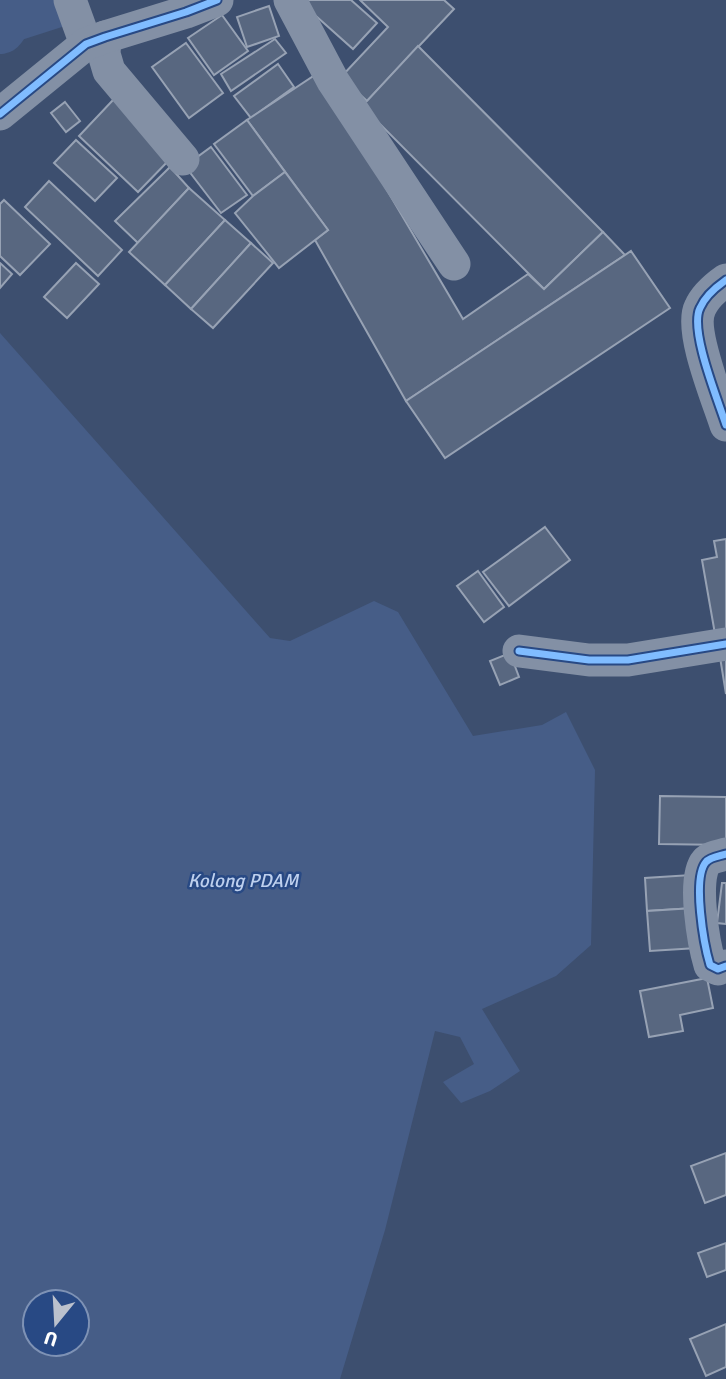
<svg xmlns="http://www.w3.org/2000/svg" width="726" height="1379" font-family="Signika,sans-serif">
	<rect width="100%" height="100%" fill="#3d4f6f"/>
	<!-- water -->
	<path fill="#465d87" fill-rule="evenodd" d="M 0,333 L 270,638 L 290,641 L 374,601 L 398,612 L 473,736 L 542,725 L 566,712 L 595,770 L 591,945 L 556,976 L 482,1009 L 520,1071 L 490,1091 L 461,1103 L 443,1082 L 474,1064 L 460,1037 L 435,1031 L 385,1230 L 340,1379 L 0,1379 ZM 35,1302 L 77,1302 L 77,1344 L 35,1344 Z"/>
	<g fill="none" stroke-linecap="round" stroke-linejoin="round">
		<!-- river -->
		<path stroke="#465d87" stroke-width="52" d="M 0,28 L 8,17 L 61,0"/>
	</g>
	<!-- building -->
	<g fill="#586780" stroke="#97a2b4" stroke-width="2">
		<path d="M 298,0 L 351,0 L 377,23 L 353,49 Z"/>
		<path d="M 360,0 L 444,0 L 454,9 L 367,101 L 341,77 L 388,27 Z"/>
		<path d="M 269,6 L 279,36 L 247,47 L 237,17 Z"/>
		<path d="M 222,15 L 248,51 L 214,75 L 188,38 Z"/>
		<path d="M 275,39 L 286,53 L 231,91 L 221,74 Z"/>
		<path d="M 186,43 L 223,93 L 189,118 L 152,67 Z"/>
		<path d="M 418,46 L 603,232 L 544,289 L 361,105 L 367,101 Z"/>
		<path d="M 278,64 L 294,87 L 251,118 L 234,96 Z"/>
		<path d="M 318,73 L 463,319 L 528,274 L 544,289 L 603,232 L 625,255 L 406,401 L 315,240 L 328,230 L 247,120 Z"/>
		<path d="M 114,99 L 174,155 L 138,192 L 79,136 Z"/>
		<path d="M 65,102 L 80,121 L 66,132 L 51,113 Z"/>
		<path d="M 247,120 L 285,172 L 253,196 L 214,144 Z"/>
		<path d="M 76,140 L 117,178 L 95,201 L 54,163 Z"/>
		<path d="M 211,147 L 247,195 L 221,213 L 185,166 Z"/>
		<path d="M 170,167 L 189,188 L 138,243 L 115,221 Z"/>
		<path d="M 285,172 L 328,230 L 279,268 L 235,213 L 253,196 Z"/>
		<path d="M 49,181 L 122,250 L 98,276 L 25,207 Z"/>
		<path d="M 189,188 L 225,220 L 165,285 L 129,252 Z"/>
		<path d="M 4,200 L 50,244 L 20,275 L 0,256 L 0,204 Z"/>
		<path d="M 225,220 L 251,243 L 191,309 L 165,285 Z"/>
		<path d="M 251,243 L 273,263 L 213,328 L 191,309 Z"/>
		<path d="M 631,251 L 670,308 L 445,458 L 406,401 Z"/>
		<path d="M 0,263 L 12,274 L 0,288 Z"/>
		<path d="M 76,263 L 99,284 L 67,318 L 44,297 Z"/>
		<path d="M 545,527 L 570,560 L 509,606 L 483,572 Z"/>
		<path d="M 726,539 L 726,632 L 715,634 L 702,560 L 717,557 L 714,541 Z"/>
		<path d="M 478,571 L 504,607 L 484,622 L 457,586 Z"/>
		<path d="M 726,650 L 726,694 L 719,651 Z"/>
		<path d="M 510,653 L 519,677 L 500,685 L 490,661 Z"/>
		<path d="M 660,796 L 726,797 L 726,845 L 659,844 Z"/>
		<path d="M 691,875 L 694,908 L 647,911 L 645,878 Z"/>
		<path d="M 722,883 L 726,883 L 726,924 L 717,923 Z"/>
		<path d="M 694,908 L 697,948 L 650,951 L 647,911 Z"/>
		<path d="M 707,978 L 713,1008 L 680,1015 L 683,1031 L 649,1037 L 640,991 Z"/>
		<path d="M 726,1153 L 726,1195 L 705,1203 L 691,1166 Z"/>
		<path d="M 726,1243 L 726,1270 L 707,1277 L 698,1253 Z"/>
		<path d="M 726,1324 L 726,1367 L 706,1376 L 690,1339 Z"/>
	</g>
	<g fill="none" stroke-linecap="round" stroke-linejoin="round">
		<!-- minor -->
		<g stroke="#8390a5" stroke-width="33">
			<path d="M 70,0 L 86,44"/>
			<path d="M 290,0 L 333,81 L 454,264"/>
			<path d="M 105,37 L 104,54 L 109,71 L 183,159"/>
			<path d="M 0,114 L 86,44 L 105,37 L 186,12 L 217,0"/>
			<path d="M 726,280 C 716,287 705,296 700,308 C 689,330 718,400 726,425"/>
			<path d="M 519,651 L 589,660 L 628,660 L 726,644"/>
			<path d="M 726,854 C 720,856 710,857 706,862 C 692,878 704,945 710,965 L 718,969 L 726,966"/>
		</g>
		<!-- cycleway casing -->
		<g stroke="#284984" stroke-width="11">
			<g id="cycleway">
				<path d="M 0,114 L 86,44 L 105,37 L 186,12 L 217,0"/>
				<path d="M 726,280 C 716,287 705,296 700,308 C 689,330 718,400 726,425"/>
				<path d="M 519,651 L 589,660 L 628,660 L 726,644"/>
				<path d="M 726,854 C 720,856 710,857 706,862 C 692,878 704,945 710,965 L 718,969 L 726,966"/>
			</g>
		</g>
		<!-- cycleway -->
		<use href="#cycleway" stroke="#80bcff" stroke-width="7"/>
	</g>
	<g text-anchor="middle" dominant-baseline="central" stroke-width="5" stroke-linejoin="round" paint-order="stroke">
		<!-- water labels -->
		<g font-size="19" font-style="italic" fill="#bed0ee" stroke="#284984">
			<text x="243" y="881">Kolong PDAM</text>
		</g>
	</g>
	<!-- north arrow -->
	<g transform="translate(56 1323) rotate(198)"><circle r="33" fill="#284984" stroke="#7e92b5" stroke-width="2"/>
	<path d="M0-5L12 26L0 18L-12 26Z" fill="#bbc1cd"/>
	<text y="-10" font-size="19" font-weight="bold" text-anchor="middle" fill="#ffffff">U</text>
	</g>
</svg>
